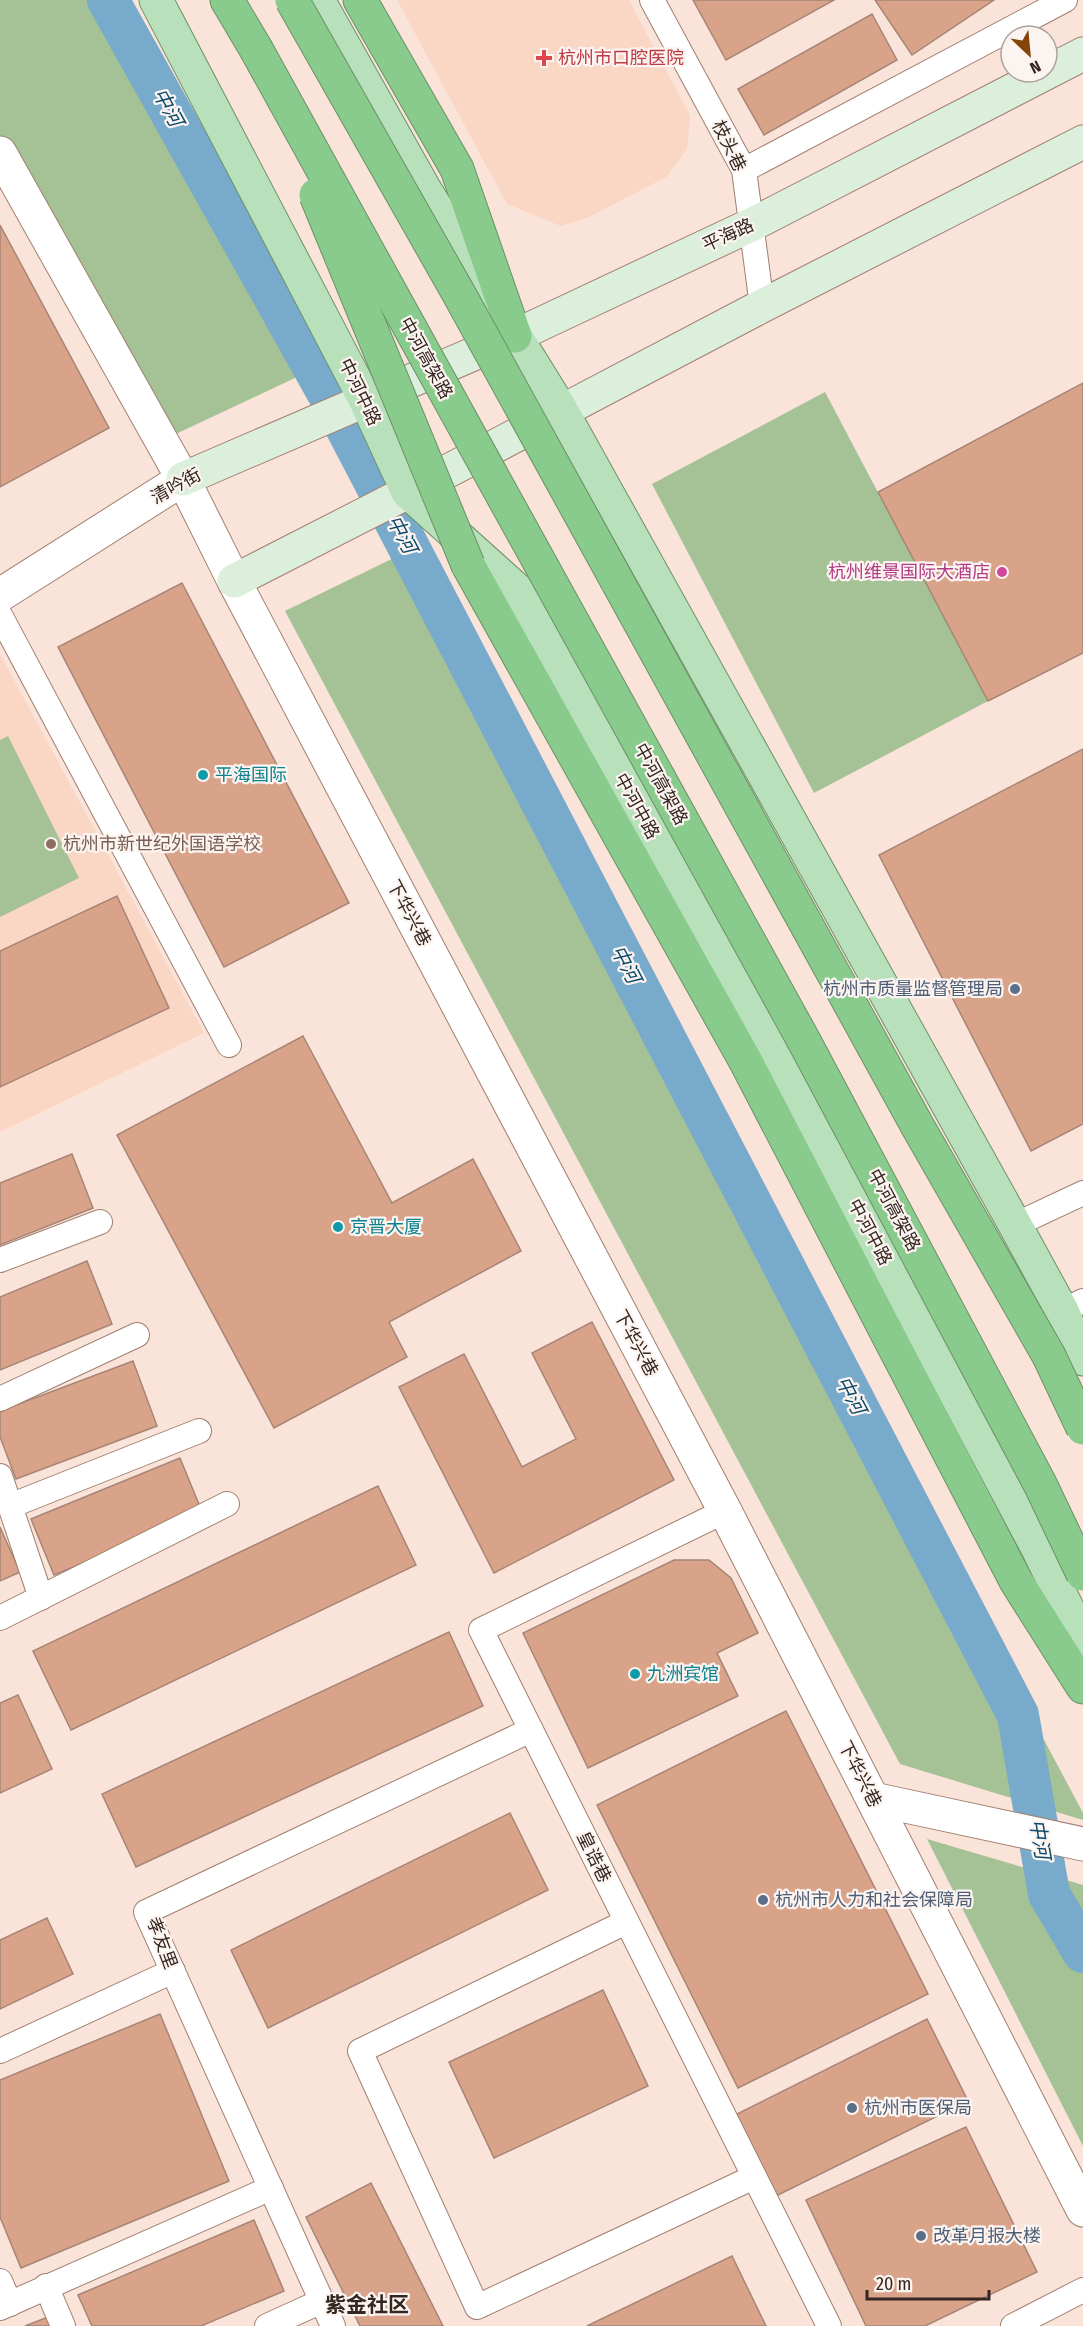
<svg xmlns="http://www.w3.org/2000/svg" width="1083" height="2326" font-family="'Fira Sans Condensed','Noto Sans SC',sans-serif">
	<rect width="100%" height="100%" fill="#fae3d9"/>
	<!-- built -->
	<g fill="#fad6c5">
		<path d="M 397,0 L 629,0 L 690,116 L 687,149 L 666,177 L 589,217 L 561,226 L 507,204 Z"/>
		<path d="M 0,654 L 204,1033 L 0,1132 Z"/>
	</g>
	<!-- green -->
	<g fill="#a4c295">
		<path d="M 0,0 L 110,0 L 314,369 L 161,441 L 0,151 Z"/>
		<path d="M 825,392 L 988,701 L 814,793 L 652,484 Z"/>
		<path d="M 410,550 L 1083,1813 L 1083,1820 L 900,1764 L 285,611 Z"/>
		<path d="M 8,736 L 79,878 L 0,917 L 0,740 Z"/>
		<path d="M 927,1839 L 1083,1885 L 1083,2146 Z"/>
	</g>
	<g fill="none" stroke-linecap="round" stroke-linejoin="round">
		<!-- canal -->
		<path stroke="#78aacb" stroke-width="42" d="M 108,0 L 334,404 L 1018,1715 L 1049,1894 L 1083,1952"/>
	</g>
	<!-- building -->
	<g fill="#d9a38a" stroke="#a78576" stroke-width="1.5">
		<path d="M 693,0 L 834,0 L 726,60 Z"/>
		<path d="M 875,0 L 994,0 L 912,55 Z"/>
		<path d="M 872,14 L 897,60 L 764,135 L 738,89 Z"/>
		<path d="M 0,225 L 109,428 L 0,487 Z"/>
		<path d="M 1083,383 L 1083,653 L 988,701 L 878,492 Z"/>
		<path d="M 182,583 L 349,903 L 224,967 L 58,647 Z"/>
		<path d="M 1083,749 L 1083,1124 L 1031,1151 L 879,855 Z"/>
		<path d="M 117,896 L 169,1008 L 0,1087 L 0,951 Z"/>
		<path d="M 303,1036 L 392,1203 L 473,1159 L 521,1251 L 389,1322 L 407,1357 L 274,1428 L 117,1135 Z"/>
		<path d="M 72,1154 L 93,1208 L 0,1245 L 0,1183 Z"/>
		<path d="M 87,1261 L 112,1324 L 0,1370 L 0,1297 Z"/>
		<path d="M 592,1322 L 674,1480 L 494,1573 L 399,1387 L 464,1354 L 522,1467 L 576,1439 L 532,1353 Z"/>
		<path d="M 133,1361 L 157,1426 L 16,1479 L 0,1437 L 0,1411 Z"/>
		<path d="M 180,1458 L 203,1514 L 54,1575 L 31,1519 Z"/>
		<path d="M 378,1486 L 416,1565 L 71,1730 L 33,1651 Z"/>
		<path d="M 0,1527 L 20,1572 L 0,1581 Z"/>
		<path d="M 674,1560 L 709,1560 L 731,1578 L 758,1633 L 717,1653 L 738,1696 L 588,1768 L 523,1633 Z"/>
		<path d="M 449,1632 L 483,1706 L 136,1867 L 102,1794 Z"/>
		<path d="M 18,1695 L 52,1769 L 0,1793 L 0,1703 Z"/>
		<path d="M 786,1711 L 928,1994 L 738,2088 L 597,1805 Z"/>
		<path d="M 510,1813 L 548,1890 L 268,2028 L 231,1950 Z"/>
		<path d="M 47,1918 L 73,1974 L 0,2009 L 0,1940 Z"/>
		<path d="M 603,1990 L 648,2086 L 494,2158 L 449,2062 Z"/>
		<path d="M 160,2014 L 229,2181 L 21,2268 L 0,2217 L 0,2080 Z"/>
		<path d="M 927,2019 L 968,2101 L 776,2196 L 735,2115 Z"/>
		<path d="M 966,2127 L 1037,2272 L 925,2326 L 866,2326 L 806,2200 Z"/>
		<path d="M 371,2183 L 443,2326 L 360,2326 L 306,2217 Z"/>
		<path d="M 254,2220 L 284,2291 L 201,2326 L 92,2326 L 78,2295 Z"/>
		<path d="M 732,2256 L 766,2326 L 587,2326 Z"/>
		<path d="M 48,2317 L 51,2326 L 25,2326 Z"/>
	</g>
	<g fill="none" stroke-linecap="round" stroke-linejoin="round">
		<!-- lane casing -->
		<g stroke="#a17f6f" stroke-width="26">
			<g id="lane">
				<path d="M 652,0 L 744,170 L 762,306"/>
				<path d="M 744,170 L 1065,0"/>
				<path d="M 0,615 L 229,1045"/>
				<path d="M 1015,1225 L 1083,1193"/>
				<path d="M 0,1260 L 100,1222"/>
				<path d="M 1069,1325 L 1062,1311 L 1083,1301"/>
				<path d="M 0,1399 L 137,1335"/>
				<path d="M 0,1476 L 41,1598"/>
				<path d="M 10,1506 L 199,1431"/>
				<path d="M 725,1511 L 481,1630 L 829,2326"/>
				<path d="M 0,1618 L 227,1504"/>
				<path d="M 626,1922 L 360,2051 L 477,2307 L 754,2177"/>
				<path d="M 0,2051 L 173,1971"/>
				<path d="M 0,2281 L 10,2304"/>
				<path d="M 46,2286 L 63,2326"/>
				<path d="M 0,2308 L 271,2188"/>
				<path d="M 267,2326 L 322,2301"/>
				<path d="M 333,2326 L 146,1912 L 531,1730"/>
				<path d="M 1013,2326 L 1083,2290"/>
			</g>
		</g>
		<!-- street casing -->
		<g stroke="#a17f6f" stroke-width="35">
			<g id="street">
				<path d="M 0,153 L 183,479 L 234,581 L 725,1511 L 1083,2210"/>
				<path d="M 0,595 L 183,479"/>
				<path d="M 873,1799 L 1083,1844"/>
			</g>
		</g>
		<!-- secondary casing -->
		<g stroke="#a17f6f" stroke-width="35">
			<g id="secondary">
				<path d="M 183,479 L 515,336 L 751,225 L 1083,54"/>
				<path d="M 234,581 L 408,492 L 762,306 L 1083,142"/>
			</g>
		</g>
		<!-- primary casing -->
		<g stroke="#6b9166" stroke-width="35">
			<g id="primary">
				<path d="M 156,0 L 366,401 L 408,492 L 516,589 L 776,1055 L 1037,1547 L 1083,1640"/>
				<path d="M 318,0 L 425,190 L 561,410 L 1015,1225 L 1062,1311 L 1083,1359"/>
			</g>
		</g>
		<!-- highway casing -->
		<g stroke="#6b9166" stroke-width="35">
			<g id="highway">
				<path d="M 227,0 L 256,49"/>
				<path d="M 360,0 L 457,169 L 515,336"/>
				<path d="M 468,565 L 745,1060 L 1016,1581 L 1083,1687"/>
			</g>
		</g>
		<!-- lane -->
		<use href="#lane" stroke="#fff" stroke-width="24"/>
		<!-- street -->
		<use href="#street" stroke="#fff" stroke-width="33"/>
		<!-- secondary -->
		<use href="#secondary" stroke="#dbefdc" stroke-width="33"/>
		<!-- primary -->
		<use href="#primary" stroke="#b8e0ba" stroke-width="33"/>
		<!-- highway -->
		<use href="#highway" stroke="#88cb8c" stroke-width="33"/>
		<!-- highway-bridge casing -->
		<g stroke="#6b9166" stroke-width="35" stroke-linecap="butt">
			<g id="highway-bridge">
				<path d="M 292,0 L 459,294 L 918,1127 L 1049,1356 L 1083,1428"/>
				<path d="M 256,49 L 804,1041 L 1040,1484 L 1083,1574"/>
				<path d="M 316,195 L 468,565"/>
			</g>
		</g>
		<!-- highway-bridge -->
		<use href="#highway-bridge" stroke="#88cb8c" stroke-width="33"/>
	</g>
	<!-- markers -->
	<path fill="#e0444e" stroke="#fcf4f1" stroke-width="2" d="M541 49h6v6h6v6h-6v6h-6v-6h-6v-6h6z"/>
	<circle fill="#d1479c" stroke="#fcf4f1" stroke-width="2" cx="1002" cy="572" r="6"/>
	<g fill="#0f9aa8" stroke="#fcf4f1" stroke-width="2">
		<circle cx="203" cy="775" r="6"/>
		<circle cx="338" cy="1227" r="6"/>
		<circle cx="635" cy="1674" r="6"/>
	</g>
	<circle fill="#8d6e63" stroke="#fcf4f1" stroke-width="2" cx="51" cy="844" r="6"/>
	<g fill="#5c6f8a" stroke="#fcf4f1" stroke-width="2">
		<circle cx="1015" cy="989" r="6"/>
		<circle cx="763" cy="1900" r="6"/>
		<circle cx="852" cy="2108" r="6"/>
		<circle cx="921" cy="2236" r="6"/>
	</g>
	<g text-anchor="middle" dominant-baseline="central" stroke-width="4.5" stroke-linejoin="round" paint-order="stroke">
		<!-- health labels -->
		<g font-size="18" fill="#be3a42" stroke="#fcf4f1" text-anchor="start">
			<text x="558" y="58">杭州市口腔医院</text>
		</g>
		<!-- street labels -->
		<g font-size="18" fill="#342620" stroke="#fcf4f1">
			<text transform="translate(729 146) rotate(64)">枝头巷</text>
			<text transform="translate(728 235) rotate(-25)">平海路</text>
			<text transform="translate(426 358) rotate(61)">中河高架路</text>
			<text transform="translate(360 392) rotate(64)">中河中路</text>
			<text transform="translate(176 486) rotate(-29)">清吟街</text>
			<text transform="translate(661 784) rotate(61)">中河高架路</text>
			<text transform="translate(637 806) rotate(61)">中河中路</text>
			<text transform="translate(409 913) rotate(62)">下华兴巷</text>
			<text transform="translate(894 1210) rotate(62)">中河高架路</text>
			<text transform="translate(870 1232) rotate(62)">中河中路</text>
			<text transform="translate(636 1343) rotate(62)">下华兴巷</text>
			<text transform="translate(860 1774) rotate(63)">下华兴巷</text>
			<text transform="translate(594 1857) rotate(64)">皇诰巷</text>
			<text transform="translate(162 1943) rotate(69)">孝友里</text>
		</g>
		<!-- hotel labels -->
		<g font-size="18" fill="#b23c85" stroke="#fcf4f1" text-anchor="end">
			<text x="990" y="572">杭州维景国际大酒店</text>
		</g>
		<!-- culture labels -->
		<g font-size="18" fill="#0d838f" stroke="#fcf4f1" text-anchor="start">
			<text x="215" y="775">平海国际</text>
			<text x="350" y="1227">京晋大厦</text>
			<text x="647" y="1674">九洲宾馆</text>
		</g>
		<!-- education labels -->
		<g font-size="18" fill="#785e54" stroke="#fcf4f1" text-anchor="start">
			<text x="63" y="844">杭州市新世纪外国语学校</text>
		</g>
		<!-- service labels -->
		<g font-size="18" fill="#4e5e75" stroke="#fcf4f1" text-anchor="start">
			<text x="1003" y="989" text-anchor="end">杭州市质量监督管理局</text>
			<text x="775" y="1900">杭州市人力和社会保障局</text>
			<text x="864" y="2108">杭州市医保局</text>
			<text x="933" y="2236">改革月报大楼</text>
		</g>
		<!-- water labels -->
		<g font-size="20" font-style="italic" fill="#0b4a6c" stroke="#fcf4f1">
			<text transform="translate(168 107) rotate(61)">中河</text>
			<text transform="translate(402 534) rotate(62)">中河</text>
			<text transform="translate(626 964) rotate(62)">中河</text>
			<text transform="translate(851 1395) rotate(62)">中河</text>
			<text transform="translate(1040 1839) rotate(80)">中河</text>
		</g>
		<!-- quarter labels -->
		<g font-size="21" font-weight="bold" fill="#342620" stroke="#fcf4f1">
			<text x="367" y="2305">紫金社区</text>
		</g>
	</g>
	<!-- north arrow -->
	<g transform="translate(1029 54) rotate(154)"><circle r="28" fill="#fcf4f1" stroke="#aca29d" stroke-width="1.5"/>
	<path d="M0-4.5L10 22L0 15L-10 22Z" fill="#85450a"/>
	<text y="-9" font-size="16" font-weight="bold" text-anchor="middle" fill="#342620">N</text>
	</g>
	<!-- scale -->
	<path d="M867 2290v9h122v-9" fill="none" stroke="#342620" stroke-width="3"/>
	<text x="876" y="2290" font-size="18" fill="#342620" stroke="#fcf4f1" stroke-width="4.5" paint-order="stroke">20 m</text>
</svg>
